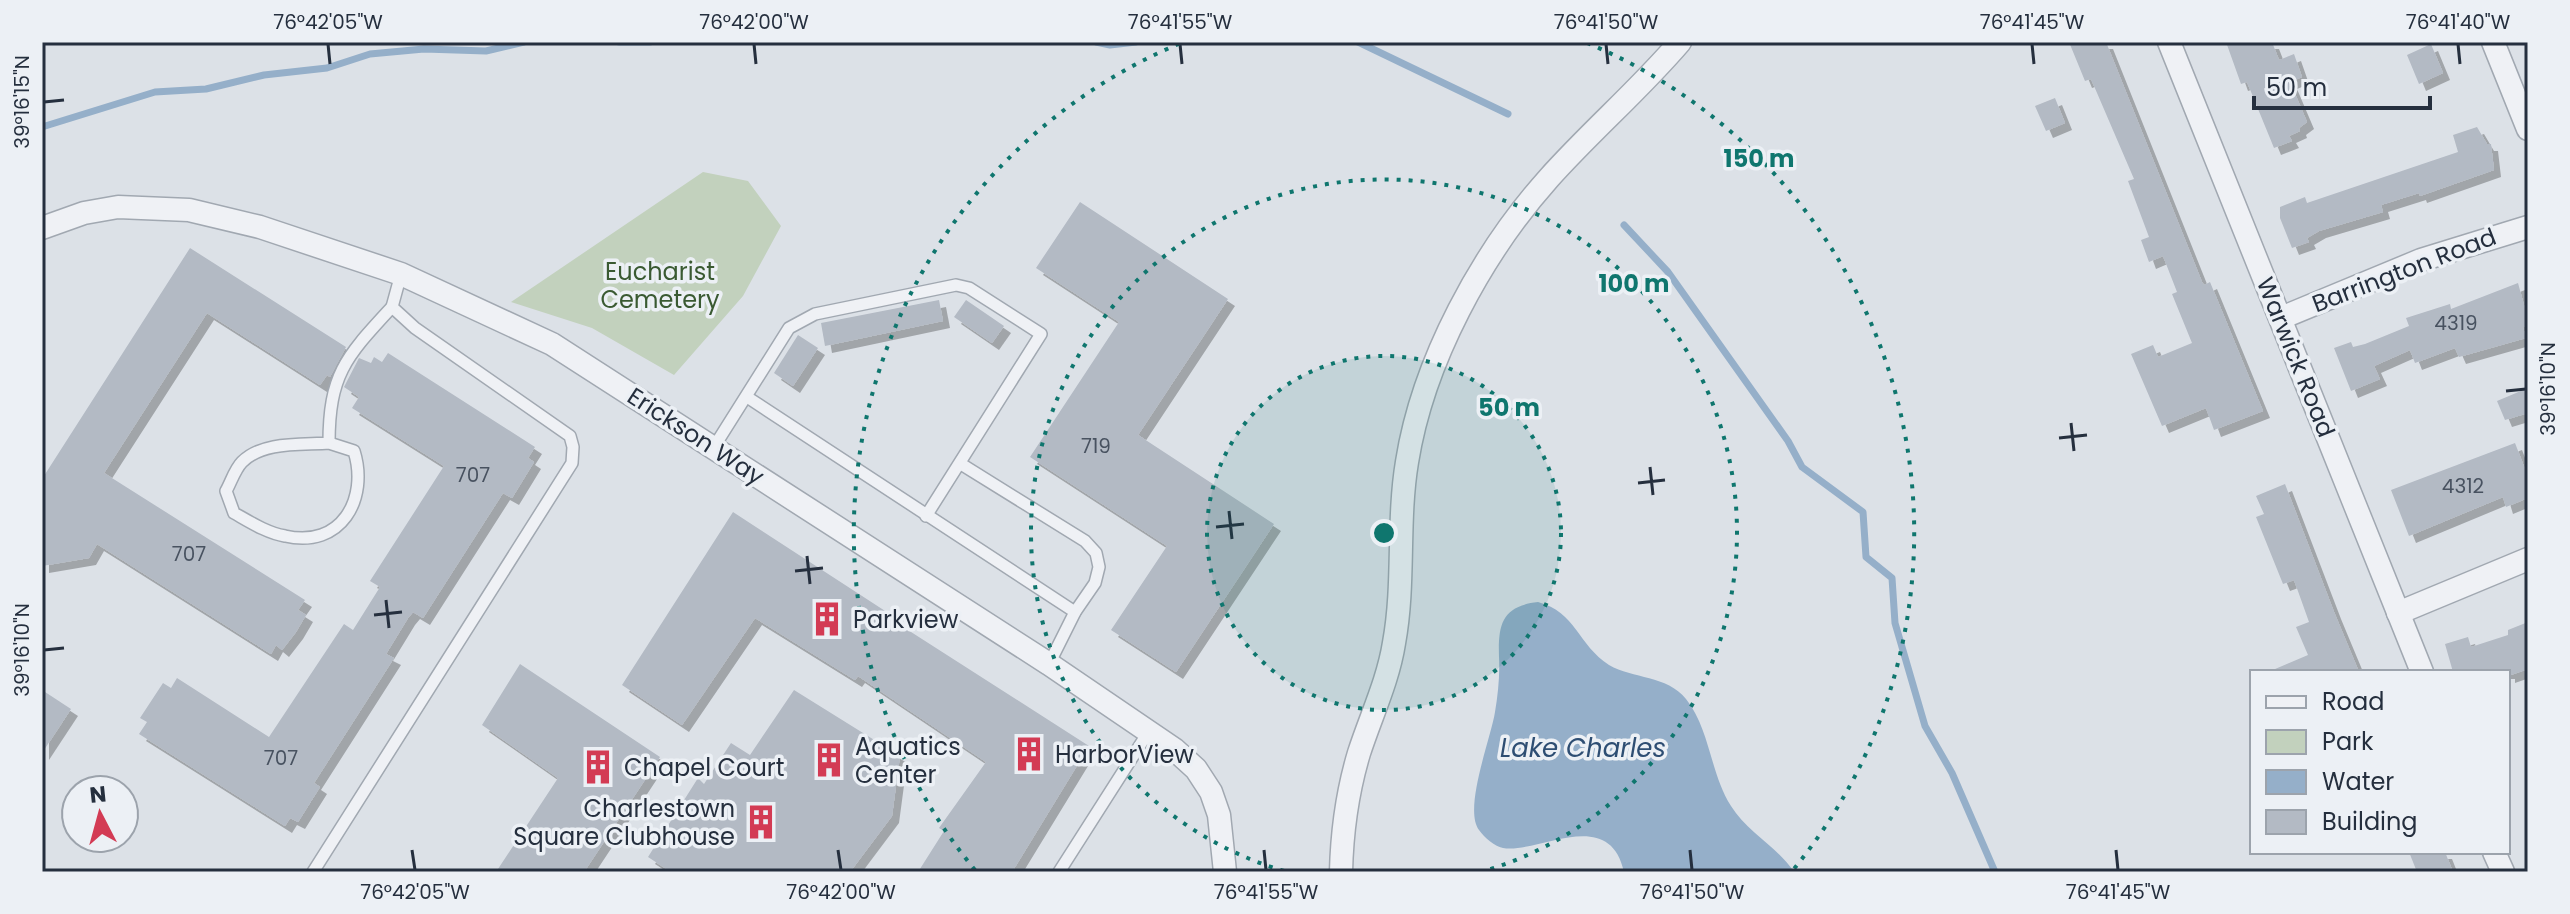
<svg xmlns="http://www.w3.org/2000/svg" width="2570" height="914" font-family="Poppins,sans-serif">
	<defs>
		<filter id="shadow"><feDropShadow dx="7" dy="7" stdDeviation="0" flood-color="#0004"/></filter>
	</defs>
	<rect width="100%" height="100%" fill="#dce1e7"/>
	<!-- green -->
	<path fill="#c2d1bd" d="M 703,172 L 748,181 L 781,226 L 743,296 L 674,375 L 592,328 L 511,302 Z"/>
	<!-- water -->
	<path fill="#95afc9" d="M 1538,602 C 1576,612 1578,645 1609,665 C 1633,679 1667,675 1686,699 C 1710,729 1710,773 1731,806 C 1747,832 1778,847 1794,872 L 1624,872 C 1609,805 1539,854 1503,848 C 1494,846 1485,838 1479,830 C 1463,809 1491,738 1495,712 C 1498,694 1500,675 1499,657 C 1498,624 1502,606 1538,602 Z"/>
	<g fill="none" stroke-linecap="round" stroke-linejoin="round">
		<!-- stream -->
		<g stroke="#95afc9" stroke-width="7">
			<path d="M 619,42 L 650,42"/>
			<path d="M 1096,42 L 1110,45 L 1136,42"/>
			<path d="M 1358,42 L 1508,114"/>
			<path d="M 42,127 L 155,92 L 206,89 L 264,75 L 327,68 L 370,54 L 424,49 L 486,51 L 524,42"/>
			<path d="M 1624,225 L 1668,272 L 1788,441 L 1802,467 L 1863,512 L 1866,557 L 1892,578 L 1895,623 L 1925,726 L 1952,773 L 1995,872"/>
		</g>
	</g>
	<!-- building -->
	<g fill="#b3bac4" filter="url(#shadow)">
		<path d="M 2069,42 L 2106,42 L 2202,282 L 2204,285 L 2210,282 L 2263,411 L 2214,430 L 2206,408 L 2162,426 L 2131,354 L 2153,345 L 2158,357 L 2192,343 L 2172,294 L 2177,292 L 2163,256 L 2149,262 L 2141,240 L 2149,237 L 2128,181 L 2134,179 L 2091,79 L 2085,81 Z"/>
		<path d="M 2226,42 L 2272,42 L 2279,60 L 2294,54 L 2302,77 L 2290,82 L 2307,122 L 2299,128 L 2300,131 L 2289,136 L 2292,141 L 2274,148 L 2247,82 L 2241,84 Z"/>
		<path d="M 2431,44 L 2443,73 L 2419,84 L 2407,55 Z"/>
		<path d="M 2055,98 L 2065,123 L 2046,131 L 2035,106 Z"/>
		<path d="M 2477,127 L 2487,144 L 2491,144 L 2494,170 L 2420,196 L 2419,193 L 2381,205 L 2383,212 L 2319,231 L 2307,238 L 2309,242 L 2292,248 L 2280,218 L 2280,207 L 2305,197 L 2307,203 L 2458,152 L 2453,135 Z"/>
		<path d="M 1080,202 L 1228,299 L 1138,435 L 1274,524 L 1176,672 L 1111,630 L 1167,546 L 1030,457 L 1119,322 L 1036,268 Z"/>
		<path d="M 190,248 L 346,347 L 330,377 L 327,375 L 320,385 L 207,313 L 104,473 L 305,600 L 298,610 L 306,615 L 296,632 L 282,650 L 276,645 L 271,654 L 97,544 L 89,558 L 42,566 L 42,479 Z"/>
		<path d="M 2518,283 L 2528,320 L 2528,326 L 2523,327 L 2526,338 L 2459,357 L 2455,348 L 2415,363 L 2410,350 L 2374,366 L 2380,379 L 2351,391 L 2334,348 L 2351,342 L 2353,347 L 2365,344 L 2409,326 L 2406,318 L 2450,304 L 2451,309 Z"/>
		<path d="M 939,300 L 943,321 L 825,346 L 821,323 Z"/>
		<path d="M 966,300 L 1004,326 L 992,343 L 954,317 Z"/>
		<path d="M 798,335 L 818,348 L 793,386 L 774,373 Z"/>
		<path d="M 388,353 L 535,447 L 528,458 L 534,462 L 512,498 L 503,493 L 423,618 L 413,612 L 408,618 L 386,654 L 394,658 L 314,783 L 320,787 L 298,822 L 290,818 L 285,826 L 139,734 L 147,722 L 140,718 L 163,683 L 171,688 L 177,678 L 269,737 L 344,624 L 353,630 L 380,587 L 370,581 L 444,466 L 352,408 L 359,397 L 344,387 L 359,358 L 371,363 L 374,357 L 382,362 Z"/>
		<path d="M 2528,388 L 2528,413 L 2505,420 L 2497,401 Z"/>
		<path d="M 2515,443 L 2528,477 L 2528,498 L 2506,507 L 2503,497 L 2409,536 L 2391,490 Z"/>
		<path d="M 2285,484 L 2334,612 L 2359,672 L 2268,672 L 2308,655 L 2296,627 L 2309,622 L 2294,580 L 2283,584 L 2256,517 L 2264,514 L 2256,496 Z"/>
		<path d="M 733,512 L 899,620 L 897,623 L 1089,746 L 1012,872 L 918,872 L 944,831 L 939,828 L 986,762 L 858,676 L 855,680 L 755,618 L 682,725 L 622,685 Z"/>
		<path d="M 2528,622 L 2528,669 L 2508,676 L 2508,672 L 2453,672 L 2445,644 L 2468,637 L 2471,647 L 2508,635 L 2508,630 Z"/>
		<path d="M 520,664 L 660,757 L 584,872 L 496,872 L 558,778 L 482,725 Z"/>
		<path d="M 42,690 L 71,709 L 42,753 Z"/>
		<path d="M 794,690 L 900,756 L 892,816 L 850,872 L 671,872 L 648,857 L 698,778 L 704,784 L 731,743 L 750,755 Z"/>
		<path d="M 2409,852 L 2445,852 L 2453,872 L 2417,872 Z"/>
	</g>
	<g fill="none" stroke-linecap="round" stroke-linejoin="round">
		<!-- lane casing -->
		<g stroke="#a1a8b1" stroke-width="14">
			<g id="lane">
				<path d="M 747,397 L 1075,612"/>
				<path d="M 329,443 L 354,451 C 369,499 341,549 285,536 C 267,533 250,522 234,513 L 226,491 C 231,482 235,469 242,462 C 263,441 301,445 329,443 C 329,373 347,356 392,307"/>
				<path d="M 714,447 L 789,328 L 815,314 L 956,285 L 969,288 L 1041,334 L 926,516"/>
				<path d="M 961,464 L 1085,541 L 1096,553 L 1099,567 L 1095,583 L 1075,612 L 1049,664"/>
				<path d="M 313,872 L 572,463 L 573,447 L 570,436 L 415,328 L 392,307 L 401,274"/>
				<path d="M 1059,872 L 1149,731"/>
			</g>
		</g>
		<!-- street casing -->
		<g stroke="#a1a8b1" stroke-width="25">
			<g id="street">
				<path d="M 2169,42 L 2422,672"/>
				<path d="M 2493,42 L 2528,129"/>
				<path d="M 42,228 L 84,213 L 118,207 L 189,210 L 260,227 L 401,274 L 552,344 L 1049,664 L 1174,749 L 1196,769 L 1211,792 L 1219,815 L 1225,872"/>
				<path d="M 2281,318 L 2421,260 L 2528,227"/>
				<path d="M 2398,613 L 2528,559"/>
				<path d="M 2494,852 L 2503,872"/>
				<path d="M 1341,872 C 1342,830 1347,793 1359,753 C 1371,716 1388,681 1394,643 C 1405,583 1397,522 1407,462 C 1423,361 1482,253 1549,178 C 1591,131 1639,90 1680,42"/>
			</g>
		</g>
		<!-- lane -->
		<use href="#lane" stroke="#eff1f5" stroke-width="11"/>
		<!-- street -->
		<use href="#street" stroke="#eff1f5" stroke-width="22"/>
	</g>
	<!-- ticks -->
	<path fill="none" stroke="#252f3e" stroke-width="3" d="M 328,44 L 330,64M 754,44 L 756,64M 1180,44 L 1182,64M 1606,44 L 1608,64M 2032,44 L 2034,64M 2458,44 L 2460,64M 44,102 L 64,100M 2506,391 L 2526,389M 2071,423 L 2074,451M 2059,438 L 2087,435M 1650,467 L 1653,495M 1638,483 L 1665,480M 1229,511 L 1232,539M 1216,527 L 1244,524M 807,556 L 810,584M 795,571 L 823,568M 386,600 L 389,628M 374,615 L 402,612M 44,650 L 64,648M 412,850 L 415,870M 838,850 L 841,870M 1264,850 L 1266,870M 1690,850 L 1692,870M 2116,850 L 2118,870"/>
	<!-- distance rings -->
	<circle cx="1384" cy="533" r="177" fill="#0f766e" fill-opacity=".12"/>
	<g fill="none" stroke="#0f766e" stroke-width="4" stroke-dasharray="4 8">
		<circle cx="1384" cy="533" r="177"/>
		<path d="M1284 871A353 353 0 1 1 1484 871"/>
		<path d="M975 870A530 530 0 0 1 1181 43M1587 43A530 530 0 0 1 1793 870"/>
	</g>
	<!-- icons -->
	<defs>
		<g id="building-bare" transform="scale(2.76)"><path d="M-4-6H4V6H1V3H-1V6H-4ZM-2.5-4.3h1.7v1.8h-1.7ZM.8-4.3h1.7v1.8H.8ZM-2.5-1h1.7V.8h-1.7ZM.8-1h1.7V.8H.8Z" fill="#d33b54" stroke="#ecf0f5" stroke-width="2.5" paint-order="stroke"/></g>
	</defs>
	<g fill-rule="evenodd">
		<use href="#building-bare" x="827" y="619"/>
		<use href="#building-bare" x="1029" y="754"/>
		<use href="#building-bare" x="829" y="760"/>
		<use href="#building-bare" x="598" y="767"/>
		<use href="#building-bare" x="761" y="822"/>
	</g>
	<g text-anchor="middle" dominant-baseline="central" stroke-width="7" stroke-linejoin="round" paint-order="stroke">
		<!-- number labels -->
		<g font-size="20" fill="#485260">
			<text x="2456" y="323">4319</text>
			<text x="1096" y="446">719</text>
			<text x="473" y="475">707</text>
			<text x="2463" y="486">4312</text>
			<text x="189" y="554">707</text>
			<text x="281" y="758">707</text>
		</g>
		<!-- street labels -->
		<g font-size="24" fill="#252f3e" stroke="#ecf0f5">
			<text transform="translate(2404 270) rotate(-21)">Barrington Road</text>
			<text transform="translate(2296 357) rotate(68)">Warwick Road</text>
			<text transform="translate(696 436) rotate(33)">Erickson Way</text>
		</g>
		<!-- park labels -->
		<g font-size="24" fill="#3a5a32" stroke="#ecf0f5">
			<text x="660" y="271">Eucharist<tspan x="660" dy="28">Cemetery</tspan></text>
		</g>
		<!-- poi labels -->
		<g font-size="24" fill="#252f3e" stroke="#ecf0f5" text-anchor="start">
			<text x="853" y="619">Parkview</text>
			<text x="855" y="746">Aquatics<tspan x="855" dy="28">Center</tspan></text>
			<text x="1055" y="754">HarborView</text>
			<text x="624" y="767">Chapel Court</text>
			<text x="735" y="808" text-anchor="end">Charlestown<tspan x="735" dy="28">Square Clubhouse</tspan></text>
		</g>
		<!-- water labels -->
		<g font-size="26" font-style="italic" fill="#2e4e73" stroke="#ecf0f5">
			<text x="1583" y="748">Lake Charles</text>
		</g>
	</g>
	<circle cx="1384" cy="533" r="12" fill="#0f766e" stroke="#ecf0f5" stroke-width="4"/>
	<g font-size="24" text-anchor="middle" font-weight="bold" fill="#0f766e" stroke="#ecf0f5" stroke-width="7" stroke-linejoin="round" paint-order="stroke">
		<text x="1759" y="167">150 m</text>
		<text x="1634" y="292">100 m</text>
		<text x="1509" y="416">50 m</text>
	</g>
	<!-- border -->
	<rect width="2570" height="914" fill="none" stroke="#ecf0f5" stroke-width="88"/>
	<!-- legend -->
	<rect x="2250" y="670" width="260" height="184" fill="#ecf0f5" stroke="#9ca3ac" stroke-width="2"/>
	<rect x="2266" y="696" width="40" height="12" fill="#eff1f5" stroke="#9ca3ac" stroke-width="2"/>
	<text x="2322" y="710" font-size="24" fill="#252f3e">Road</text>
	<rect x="2266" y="730" width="40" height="24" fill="#c2d1bd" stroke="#9ca3ac" stroke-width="2"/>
	<text x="2322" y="750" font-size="24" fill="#252f3e">Park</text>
	<rect x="2266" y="770" width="40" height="24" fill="#95afc9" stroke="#9ca3ac" stroke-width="2"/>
	<text x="2322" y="790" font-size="24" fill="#252f3e">Water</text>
	<rect x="2266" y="810" width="40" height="24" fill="#b3bac4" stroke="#9ca3ac" stroke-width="2"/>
	<text x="2322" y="830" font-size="24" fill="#252f3e">Building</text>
	<!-- north arrow -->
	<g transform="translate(100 814) rotate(354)"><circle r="38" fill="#ecf0f5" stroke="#9ca3ac" stroke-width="2"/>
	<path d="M0-6L14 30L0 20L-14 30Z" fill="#d33b54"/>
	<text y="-12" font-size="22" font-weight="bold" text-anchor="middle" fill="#252f3e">N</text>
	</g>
	<!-- scale -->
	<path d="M2254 96v12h176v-12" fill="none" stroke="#252f3e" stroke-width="4"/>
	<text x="2266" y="96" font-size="24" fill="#252f3e" stroke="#ecf0f5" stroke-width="6" paint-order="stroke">50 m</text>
	<rect x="44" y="44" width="2482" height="826" fill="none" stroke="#252f3e" stroke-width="3"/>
	<g font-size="20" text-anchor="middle" fill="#252f3e">
		<text x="328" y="29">76°42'05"W</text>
		<text x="754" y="29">76°42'00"W</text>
		<text x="1180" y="29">76°41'55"W</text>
		<text x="1606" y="29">76°41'50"W</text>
		<text x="2032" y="29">76°41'45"W</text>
		<text x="2458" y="29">76°41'40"W</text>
		<text transform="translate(22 102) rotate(-90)" y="7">39°16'15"N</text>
		<text transform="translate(2548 389) rotate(-90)" y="7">39°16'10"N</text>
		<text transform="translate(22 650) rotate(-90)" y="7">39°16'10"N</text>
		<text x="415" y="899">76°42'05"W</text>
		<text x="841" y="899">76°42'00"W</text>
		<text x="1266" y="899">76°41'55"W</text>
		<text x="1692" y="899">76°41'50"W</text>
		<text x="2118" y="899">76°41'45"W</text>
	</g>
</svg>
